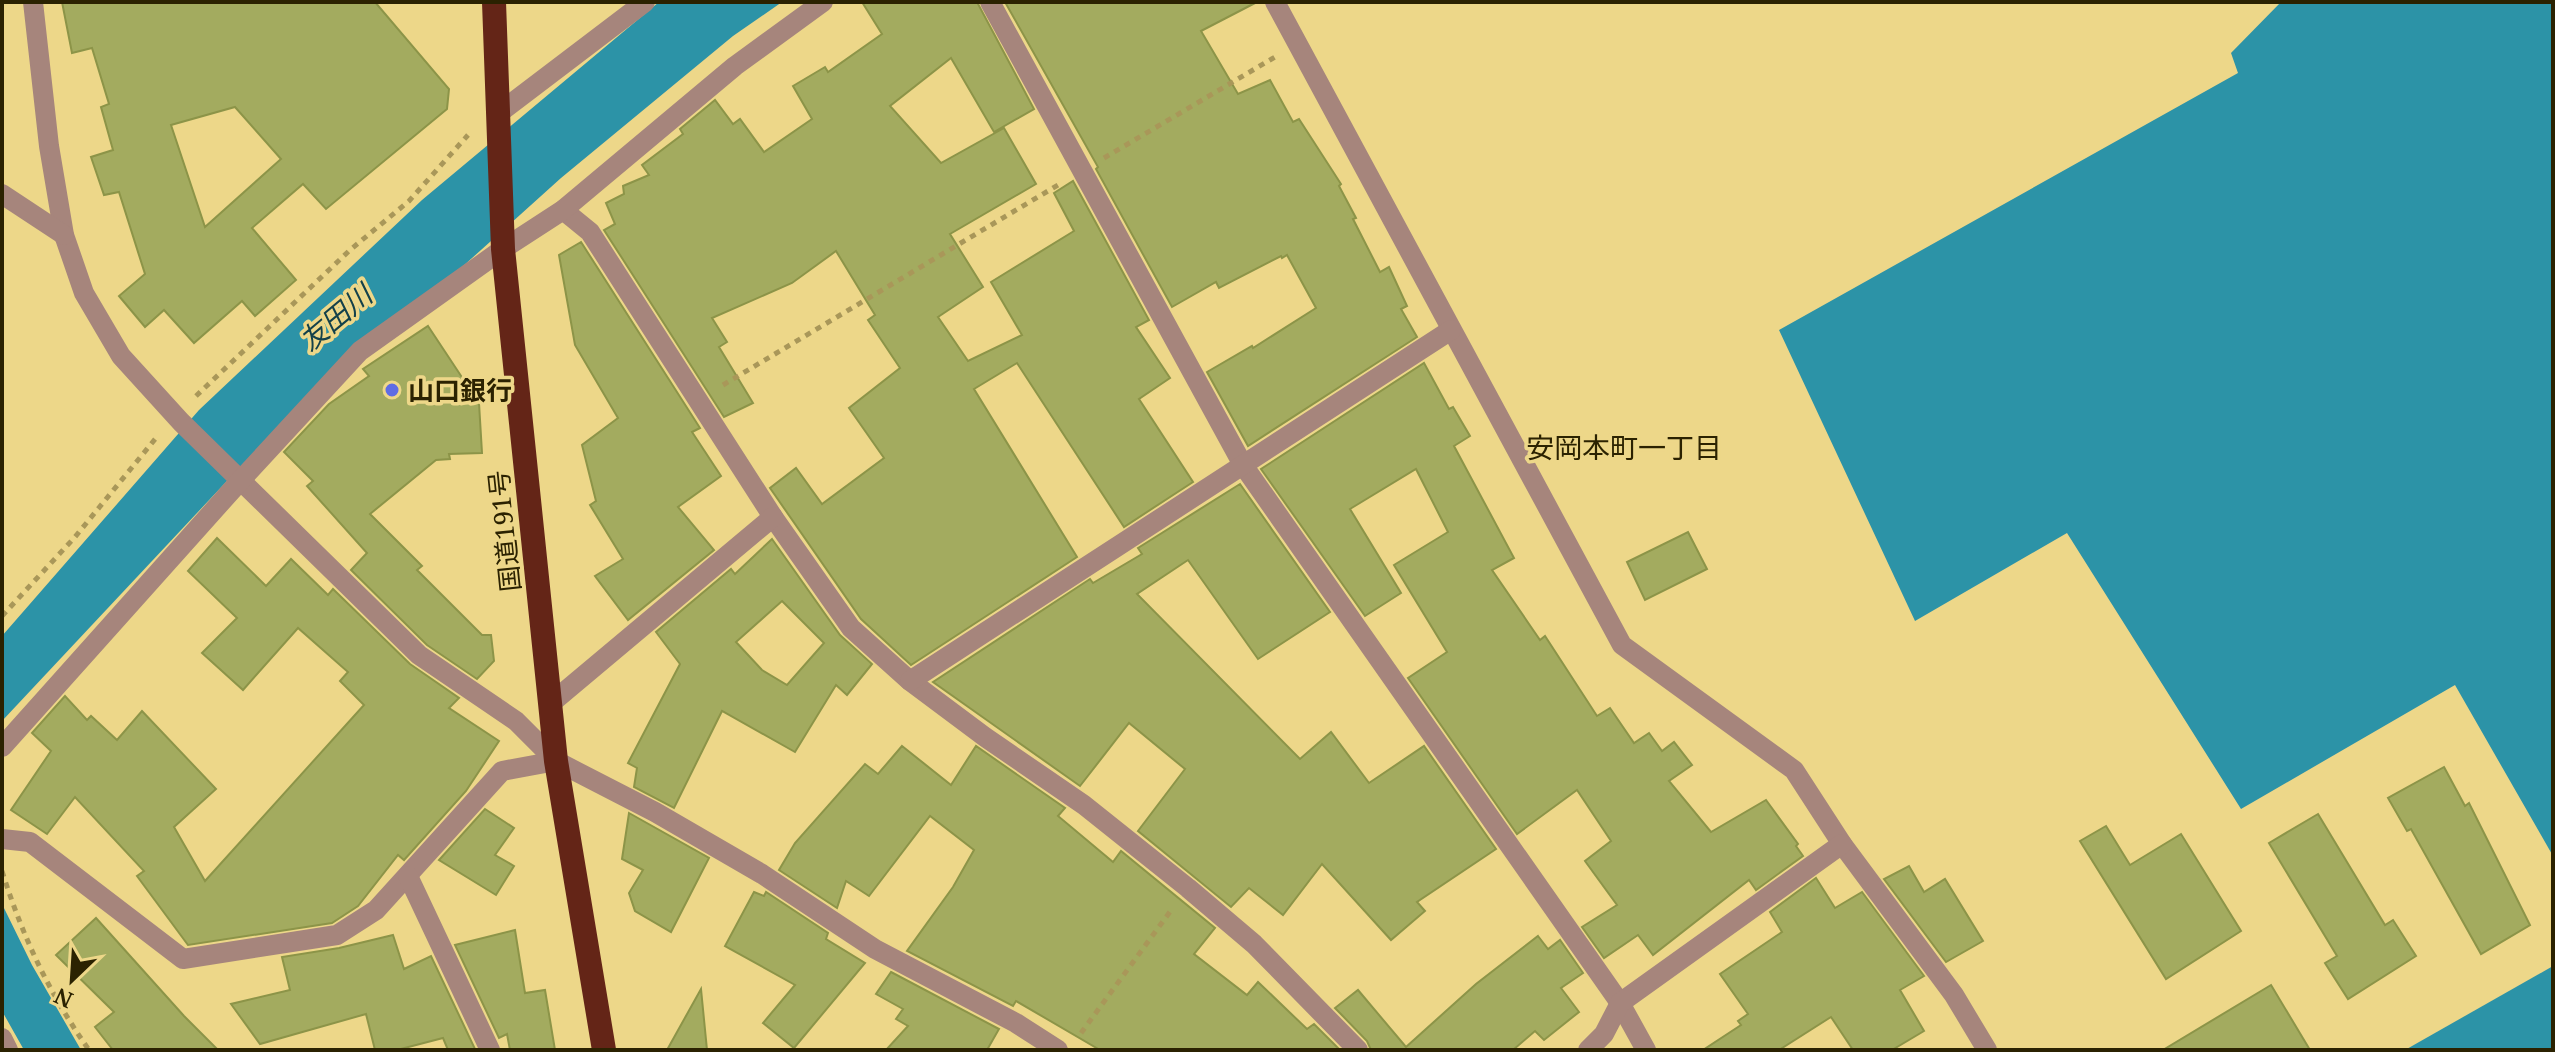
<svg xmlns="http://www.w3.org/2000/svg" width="2555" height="1052" font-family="'Noto Serif','Noto Sans JP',serif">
	<rect width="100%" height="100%" fill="#edd789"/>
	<!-- water -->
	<g fill="#2c93a7">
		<path d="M 659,2 L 782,2 L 733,36 L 561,178 L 242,465 L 2,721 L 2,636 L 199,410 L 422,200 Z"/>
		<path d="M 2281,2 L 2553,2 L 2553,856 L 2455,685 L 2241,809 L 2067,533 L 1915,621 L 1779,330 L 2238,73 L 2231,53 Z"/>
		<path d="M 2,904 L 32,965 L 81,1050 L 24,1050 L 2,1011 Z"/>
		<path d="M 2553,966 L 2553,1050 L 2405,1050 Z"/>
	</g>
	<!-- building -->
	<g fill="#a3ab5f" stroke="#8c9448" stroke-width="2" fill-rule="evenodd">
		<path d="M 62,2 L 375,2 L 449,89 L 447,109 L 326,209 L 303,184 L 252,228 L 296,280 L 255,316 L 242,301 L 194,343 L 164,310 L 145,327 L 119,296 L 145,274 L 119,192 L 104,195 L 91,157 L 113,150 L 101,107 L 109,104 L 92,48 L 72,53 ZM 235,107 L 281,159 L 205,227 L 171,125 Z"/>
		<path d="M 862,2 L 977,2 L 1034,109 L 994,132 L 951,58 L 890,106 L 941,163 L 1004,128 L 1036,184 L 950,234 L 983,287 L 938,317 L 968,361 L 1022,335 L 991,282 L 1074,231 L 1054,193 L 1073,181 L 1149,320 L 1136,327 L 1170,378 L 1139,399 L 1193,482 L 1124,527 L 1017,363 L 974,389 L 1077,557 L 911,665 L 861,619 L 770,488 L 796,468 L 822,504 L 884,458 L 849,408 L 900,368 L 868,320 L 875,315 L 836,251 L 792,283 L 712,318 L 727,342 L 719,347 L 753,403 L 724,417 L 604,230 L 615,224 L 606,203 L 624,194 L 623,186 L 649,175 L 642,165 L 683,134 L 680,129 L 715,100 L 733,124 L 740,119 L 764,152 L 812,119 L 793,86 L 825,67 L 828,72 L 882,34 Z"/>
		<path d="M 1005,2 L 1257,2 L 1201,31 L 1238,94 L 1270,80 L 1293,122 L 1299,119 L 1341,184 L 1339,186 L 1356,218 L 1353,219 L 1380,272 L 1389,267 L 1407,306 L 1401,309 L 1417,337 L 1248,446 L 1207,372 L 1252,346 L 1253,348 L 1316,308 L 1287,255 L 1282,258 L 1281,256 L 1219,288 L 1216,282 L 1172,307 L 1096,169 L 1098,167 Z"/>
		<path d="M 581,242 L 700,428 L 692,432 L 721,476 L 678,507 L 714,550 L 628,620 L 595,576 L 623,559 L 590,505 L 596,501 L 582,445 L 618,418 L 575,345 L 559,255 Z"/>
		<path d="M 428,326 L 479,403 L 482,453 L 449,454 L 450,459 L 436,460 L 370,514 L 422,566 L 417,570 L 482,635 L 491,635 L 494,661 L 477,679 L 427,645 L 351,570 L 367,553 L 307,486 L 313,481 L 284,452 L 329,404 L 369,376 L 363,369 Z"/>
		<path d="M 1424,363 L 1449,409 L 1453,407 L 1470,436 L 1454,446 L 1514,558 L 1492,570 L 1540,640 L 1545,636 L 1597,716 L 1610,708 L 1634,743 L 1649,733 L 1662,751 L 1674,742 L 1692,765 L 1669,781 L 1711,832 L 1766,800 L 1798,844 L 1796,846 L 1803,856 L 1756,890 L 1749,880 L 1653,955 L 1638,935 L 1604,958 L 1582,927 L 1617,905 L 1585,861 L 1611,841 L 1577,790 L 1517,834 L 1408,678 L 1447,652 L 1394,565 L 1448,532 L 1416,469 L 1350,509 L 1401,593 L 1365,616 L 1261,469 Z"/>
		<path d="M 1240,484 L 1330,612 L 1258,659 L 1188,560 L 1137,594 L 1300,759 L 1331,732 L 1369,783 L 1424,746 L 1496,849 L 1417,902 L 1425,911 L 1391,940 L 1322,864 L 1283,915 L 1249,888 L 1231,907 L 1138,831 L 1185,769 L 1129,723 L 1080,786 L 933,682 L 1090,579 L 1093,583 L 1142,554 L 1138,548 Z"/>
		<path d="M 1688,532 L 1707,569 L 1645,600 L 1627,562 Z"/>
		<path d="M 217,538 L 266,586 L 291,559 L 328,595 L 333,589 L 410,664 L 459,698 L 449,708 L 499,741 L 466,791 L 404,860 L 398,855 L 358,906 L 332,923 L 188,945 L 137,876 L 144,871 L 75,797 L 47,834 L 11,810 L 51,751 L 32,733 L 65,696 L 87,720 L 91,716 L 117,740 L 142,711 L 216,789 L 174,827 L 205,881 L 364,705 L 340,681 L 348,672 L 298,628 L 243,690 L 202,653 L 237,618 L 188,571 Z"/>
		<path d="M 772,539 L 840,635 L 872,664 L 847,695 L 836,685 L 795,752 L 722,711 L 674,808 L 634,787 L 637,768 L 628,763 L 680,664 L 656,632 L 731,569 L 735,574 ZM 782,601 L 824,643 L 787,685 L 762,670 L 736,642 Z"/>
		<path d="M 902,746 L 951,785 L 976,746 L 1065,808 L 1058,816 L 1113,862 L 1121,851 L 1215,928 L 1194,954 L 1247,995 L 1258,982 L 1307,1029 L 1314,1024 L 1340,1050 L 1100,1050 L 1016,1001 L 1013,1006 L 907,951 L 953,887 L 974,850 L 930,816 L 869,896 L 846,881 L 837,908 L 779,870 L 795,843 L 865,764 L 878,774 Z"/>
		<path d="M 2444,767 L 2465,806 L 2469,803 L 2530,925 L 2481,954 L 2411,829 L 2407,831 L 2388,798 Z"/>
		<path d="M 485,809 L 514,828 L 495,855 L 514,866 L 496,895 L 439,860 Z"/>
		<path d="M 629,813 L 709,858 L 671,932 L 635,911 L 629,893 L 643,870 L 622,859 Z"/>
		<path d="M 2318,814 L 2385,925 L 2393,920 L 2416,956 L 2348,999 L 2325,963 L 2337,956 L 2269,843 Z"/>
		<path d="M 2106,826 L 2130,865 L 2181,834 L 2241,931 L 2166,979 L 2080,841 Z"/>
		<path d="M 1909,866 L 1924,892 L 1945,879 L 1983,941 L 1946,962 L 1884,879 Z"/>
		<path d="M 1816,878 L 1835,908 L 1862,892 L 1924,976 L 1900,990 L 1924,1031 L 1892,1050 L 1853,1050 L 1831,1017 L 1779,1050 L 1703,1050 L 1741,1025 L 1738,1021 L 1748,1014 L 1720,974 L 1782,932 L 1770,912 Z"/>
		<path d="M 754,892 L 764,896 L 766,892 L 828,933 L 826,939 L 865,963 L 794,1048 L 763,1023 L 795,985 L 725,946 Z"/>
		<path d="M 96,918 L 184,1016 L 218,1050 L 113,1050 L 95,1027 L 114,1012 L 56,955 Z"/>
		<path d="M 515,930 L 525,993 L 545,990 L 555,1050 L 510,1050 L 507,1034 L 499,1038 L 455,945 Z"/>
		<path d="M 393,935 L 404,969 L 431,956 L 475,1049 L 448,1050 L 443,1038 L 397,1050 L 375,1050 L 366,1014 L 260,1044 L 231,1004 L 290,990 L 282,957 L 339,948 Z"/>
		<path d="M 1538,936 L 1548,949 L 1560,940 L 1583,973 L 1561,988 L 1579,1012 L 1544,1040 L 1535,1031 L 1513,1050 L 1371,1050 L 1367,1041 L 1335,1008 L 1358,990 L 1406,1047 L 1476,984 Z"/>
		<path d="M 891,972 L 999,1029 L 987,1050 L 886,1050 L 908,1026 L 896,1019 L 903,1009 L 876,994 Z"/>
		<path d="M 2271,985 L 2310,1050 L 2163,1050 Z"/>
		<path d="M 701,989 L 707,1050 L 667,1050 Z"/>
	</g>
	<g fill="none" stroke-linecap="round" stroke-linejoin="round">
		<!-- path -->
		<g stroke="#a99759" stroke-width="5" stroke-dasharray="6 6" stroke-linecap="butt">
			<path d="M 1104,158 L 1275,57"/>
			<path d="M 723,385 L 1058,185"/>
			<path d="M 196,396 L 350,250 L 409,201 L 468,135"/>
			<path d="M 2,616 L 75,537 L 156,438"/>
			<path d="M 2,871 C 23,938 49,993 89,1050"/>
			<path d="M 1081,1033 L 1172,909"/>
		</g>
		<!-- street -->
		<g stroke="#a6857c" stroke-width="20">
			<path d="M 33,2 L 49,146 L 64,235 L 84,293 L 121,356 L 181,422 L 419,655 L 516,721 L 556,761 L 655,812 L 762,874 L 875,949 L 1016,1023 L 1058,1050"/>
			<path d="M 990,2 L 1243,465 L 1620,1003 L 1646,1050"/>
			<path d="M 1275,2 L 1622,645 L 1794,770 L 1842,844 L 1954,995 L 1987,1050"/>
			<path d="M 499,113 L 645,2"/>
			<path d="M 2,194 L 64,235"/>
			<path d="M 563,210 L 590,232 L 773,517 L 851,628 L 910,681 L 985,737 L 1084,805 L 1188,888 L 1254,944 L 1358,1050"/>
			<path d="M 910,681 L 1451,330"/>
			<path d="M 550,704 L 773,517"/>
			<path d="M 2,747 L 240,481 L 360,351 L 503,249 L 563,210 L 735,66 L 823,2"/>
			<path d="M 2,839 L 30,842 L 183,959 L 337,935 L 376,910 L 502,771 L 556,761"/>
			<path d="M 408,876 L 490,1050"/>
			<path d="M 2,1038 L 8,1050"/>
			<path d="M 1588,1050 L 1604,1034 L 1620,1003 L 1842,844"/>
		</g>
		<!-- highway -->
		<path stroke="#642517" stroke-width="24" d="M 494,2 L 503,249 L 556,761 L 604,1050"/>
	</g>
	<!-- markers -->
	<circle fill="#5e6ce4" stroke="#edd789" stroke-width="3" cx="392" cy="390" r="8"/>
	<g text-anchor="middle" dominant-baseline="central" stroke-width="7" stroke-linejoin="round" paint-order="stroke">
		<!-- poi labels -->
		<g font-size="26" font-weight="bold" fill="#2b2201" stroke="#edd789" text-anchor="start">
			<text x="408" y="390">山口銀行</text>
		</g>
		<!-- street labels -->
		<g font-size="26" fill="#2b2201" stroke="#edd789">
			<text transform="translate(504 531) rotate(-96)">国道191号</text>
		</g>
		<!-- water labels -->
		<g font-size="28" font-style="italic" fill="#14414a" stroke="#edd789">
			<text transform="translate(335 317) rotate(-40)">友田川</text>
		</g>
		<!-- neighbourhood labels -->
		<g font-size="28" fill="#2b2201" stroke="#edd789">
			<text x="1624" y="447">安岡本町一丁目</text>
		</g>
	</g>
	<!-- border -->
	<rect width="2555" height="1052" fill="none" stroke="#2b2201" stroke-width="8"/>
	<!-- north arrow -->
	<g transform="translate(72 980) rotate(205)" stroke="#edd789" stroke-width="6" paint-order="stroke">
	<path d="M0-6L14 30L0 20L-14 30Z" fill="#2b2201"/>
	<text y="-12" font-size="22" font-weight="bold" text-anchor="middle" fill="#2b2201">N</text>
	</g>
</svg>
